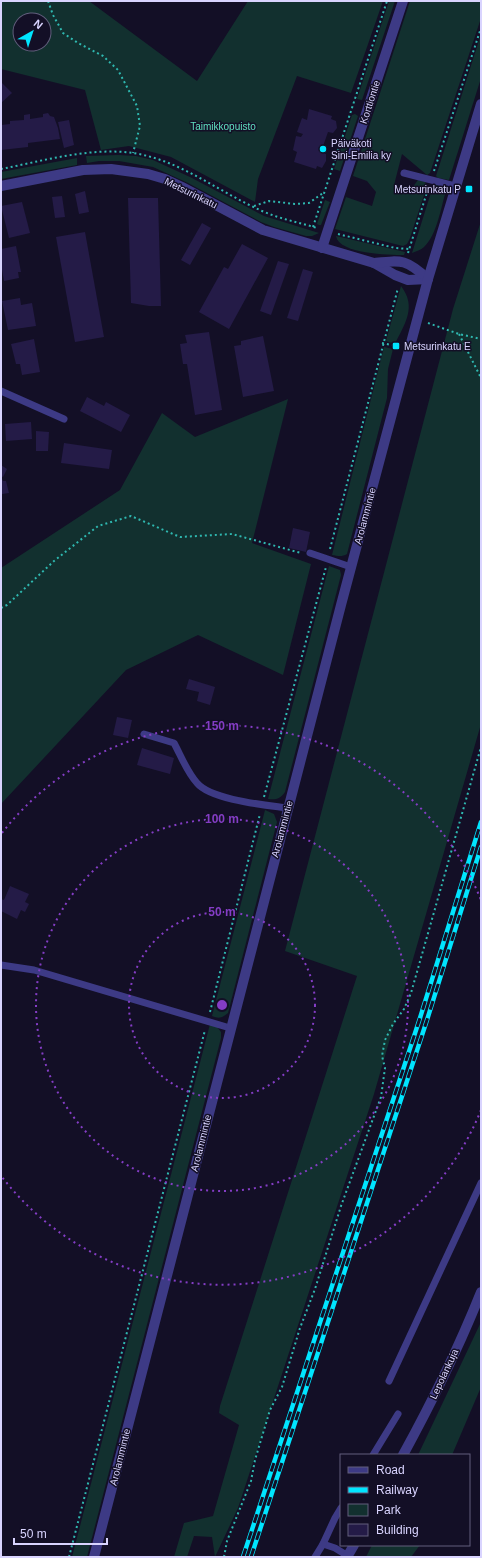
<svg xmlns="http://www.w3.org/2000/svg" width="482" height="1558" font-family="Helvetica,sans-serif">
	<rect width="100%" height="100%" fill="#130f26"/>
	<!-- green -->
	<g fill="#12302f" fill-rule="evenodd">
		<path d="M 1,1 L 89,1 L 197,81 L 248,1 L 383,1 L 351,93 L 297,76 L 258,179 L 255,202 L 171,157 L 129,146 L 101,150 L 85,90 L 1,69 ZM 20,20 L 44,20 L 44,44 L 20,44 Z"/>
		<path d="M 389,1 L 395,1 L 362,100 L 357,99 Z"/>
		<path d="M 410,1 L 481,1 L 481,18 L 430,173 L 427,175 L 402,154 L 394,185 L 412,188 L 418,180 L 425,182 L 427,186 L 410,238 L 407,244 L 403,246 L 335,229 L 346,197 L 372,206 L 376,192 L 367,181 L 353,176 Z"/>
		<path d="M 481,34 L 481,78 L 449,180 L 438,178 L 436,176 Z"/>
		<path d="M 355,114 L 358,116 L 340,171 L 334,169 L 352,115 Z"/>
		<path d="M 118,155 L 136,156 L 153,160 L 190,177 L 264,216 L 319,233 L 312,236 L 306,236 L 274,227 L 261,222 L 188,183 L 153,167 L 119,161 L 99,161 L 87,163 L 86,156 Z"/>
		<path d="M 77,158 L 77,165 L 1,179 L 1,172 Z"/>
		<path d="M 436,184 L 443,186 L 446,191 C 441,207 437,235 424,247 C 421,250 416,251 412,253 L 433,186 Z"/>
		<path d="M 325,200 L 330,202 L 321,225 L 319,225 L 317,224 Z"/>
		<path d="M 481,221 L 481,724 L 374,1094 L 238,1508 L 215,1557 L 212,1537 L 194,1536 L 187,1557 L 174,1557 L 184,1523 L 213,1516 L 239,1425 L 219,1413 L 220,1406 L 357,976 L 285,951 L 453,309 Z"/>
		<path d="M 336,236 L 405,252 L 404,255 C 389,255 339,254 336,236 Z"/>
		<path d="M 401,286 C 417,307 405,323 395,344 L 386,341 Z"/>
		<path d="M 384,347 L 393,349 L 388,369 L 387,398 L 347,554 C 342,557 338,556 332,555 Z"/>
		<path d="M 288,399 L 252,543 L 311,564 L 283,675 L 198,635 L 126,670 L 1,804 L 1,568 L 120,490 L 162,413 L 195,437 Z"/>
		<path d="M 329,566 L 340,570 L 341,575 L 285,792 C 280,799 276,800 268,799 Z"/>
		<path d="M 265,810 L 274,814 L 277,822 L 228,1013 C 222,1018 219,1019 212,1016 Z"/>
		<path d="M 210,1024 L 217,1027 L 221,1032 L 221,1038 L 87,1557 L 72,1557 Z"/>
		<path d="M 481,1322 L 481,1387 L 452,1455 L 418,1455 Z"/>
		<path d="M 372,1545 L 420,1545 L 411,1557 L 366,1557 Z"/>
	</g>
	<!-- building -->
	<g fill="#241b47">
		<path d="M 1,82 L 12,93 L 1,103 Z"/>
		<path d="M 309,109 L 332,116 L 331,119 L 336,121 L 337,128 L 333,133 L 328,132 L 321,152 L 326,154 L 326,161 L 322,168 L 317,166 L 316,169 L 294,162 L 297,152 L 293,150 L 296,136 L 301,137 L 303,134 L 297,132 L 302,118 L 307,120 Z"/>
		<path d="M 48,113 L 50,116 L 54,117 L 58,128 L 60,139 L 28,143 L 28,147 L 1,150 L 1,125 L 10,124 L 10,121 L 24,120 L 24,115 L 30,114 L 30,119 L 43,117 L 43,114 Z"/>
		<path d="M 69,120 L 74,145 L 64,148 L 58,122 Z"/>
		<path d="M 85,191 L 89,212 L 79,214 L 75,194 Z"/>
		<path d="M 62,196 L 65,217 L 55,218 L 52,197 Z"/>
		<path d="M 128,198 L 158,198 L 161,306 L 149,306 L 131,303 Z"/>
		<path d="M 22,202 L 30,233 L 9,238 L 1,206 Z"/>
		<path d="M 202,223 L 211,228 L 190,265 L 181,260 Z"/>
		<path d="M 85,232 L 104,337 L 75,342 L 56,237 Z"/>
		<path d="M 242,244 L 268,258 L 229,329 L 199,312 L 224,267 L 228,269 Z"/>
		<path d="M 16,246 L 21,272 L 18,272 L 19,278 L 4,281 L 1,264 L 1,249 Z"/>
		<path d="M 278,261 L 289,264 L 271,315 L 260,311 Z"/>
		<path d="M 303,269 L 313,272 L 298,321 L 287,318 Z"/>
		<path d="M 20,298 L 21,305 L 32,303 L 36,326 L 8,330 L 2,301 Z"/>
		<path d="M 209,332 L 222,410 L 195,415 L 187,364 L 183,364 L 180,344 L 187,343 L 185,335 Z"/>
		<path d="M 263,336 L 274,391 L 243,397 L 234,346 L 241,345 L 241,341 Z"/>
		<path d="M 34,339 L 40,372 L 22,375 L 20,364 L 16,364 L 11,344 Z"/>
		<path d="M 87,397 L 104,406 L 106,402 L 130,415 L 121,432 L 80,411 Z"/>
		<path d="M 31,422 L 32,439 L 6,441 L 5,424 Z"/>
		<path d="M 36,431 L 49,432 L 48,451 L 36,451 Z"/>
		<path d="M 64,443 L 112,450 L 109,469 L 61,463 Z"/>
		<path d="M 1,465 L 7,469 L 3,477 L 1,476 Z"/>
		<path d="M 1,477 L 3,481 L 6,481 L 9,493 L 2,494 L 2,498 Z"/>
		<path d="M 293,528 L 310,532 L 306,552 L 289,548 Z"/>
		<path d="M 189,679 L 215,687 L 210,705 L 197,701 L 199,692 L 186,689 Z"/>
		<path d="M 117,717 L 132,720 L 128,738 L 113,735 Z"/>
		<path d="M 142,748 L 174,758 L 170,774 L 137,765 Z"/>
		<path d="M 10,886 L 29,894 L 25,902 L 29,904 L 25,912 L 21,910 L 17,919 L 1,911 L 2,905 L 1,899 L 4,900 Z"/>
	</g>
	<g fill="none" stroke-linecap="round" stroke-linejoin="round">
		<!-- path -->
		<g stroke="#2fb8b0" stroke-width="2" stroke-dasharray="2 3" stroke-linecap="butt">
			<path d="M 48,1 L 53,15 L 63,33 L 78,43 L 103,56 L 118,70 L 137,106 L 140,126 L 133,153"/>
			<path d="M 1,169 C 43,161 89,147 133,153 C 180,160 219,192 262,211 C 280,219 298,222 317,228"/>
			<path d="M 434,171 L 481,28"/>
			<path d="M 254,206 L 269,201 L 295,204 L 309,203 L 323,193"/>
			<path d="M 313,227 L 387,1"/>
			<path d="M 338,234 L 395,248 L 409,249"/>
			<path d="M 408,253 L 428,189"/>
			<path d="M 428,323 L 459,334 L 481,339"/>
			<path d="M 459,334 L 481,378"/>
			<path d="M 382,343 L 396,346"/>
			<path d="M 330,549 L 398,288"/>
			<path d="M 1,608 L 7,605 L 54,561 L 98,526 L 131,516 L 180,537 L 232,534 L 301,553"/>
			<path d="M 264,797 L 326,567"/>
			<path d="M 210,1012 L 260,814"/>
			<path d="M 69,1557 L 205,1030"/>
			<path d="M 224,1557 L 227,1541 L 251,1481 L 255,1460 L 270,1410 L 282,1387 L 300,1328 L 315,1289 L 341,1206 L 381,1097 L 385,1068 L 382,1056 L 385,1040 L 393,1024 L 404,1009 L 411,993 L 481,747"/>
		</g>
		<!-- service -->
		<g stroke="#3d3a85" stroke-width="7">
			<path d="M 404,173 L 455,186"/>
			<path d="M 1,391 L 64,419"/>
			<path d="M 310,553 L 351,567"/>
			<path d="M 144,734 L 174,743 C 181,756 187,772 197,783 C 211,800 266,805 287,808"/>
			<path d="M 1,965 L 34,970 L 230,1028"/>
			<path d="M 389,1381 L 481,1183"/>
			<path d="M 373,1455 L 398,1414"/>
			<path d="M 341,1508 L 335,1518 L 323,1544 L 335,1548 L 348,1556"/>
			<path d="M 315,1557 L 323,1544"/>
		</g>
		<!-- minor -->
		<g stroke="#3d3a85" stroke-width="10">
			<path d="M 1,186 L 83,170 L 111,169 L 148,174 L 165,179 L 182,187 L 263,230 L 374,263 L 395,275 L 408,280 L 428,279"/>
			<path d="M 322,248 L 403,1"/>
			<path d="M 374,263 C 402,260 406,259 428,279"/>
			<path d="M 403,1455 C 432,1402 459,1347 481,1292"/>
			<path d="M 347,1557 L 354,1545"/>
		</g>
		<!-- tertiary -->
		<path stroke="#3d3a85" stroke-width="10" d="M 94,1557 L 341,605 L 428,279 L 481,104"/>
		<!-- rail casing -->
		<g stroke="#00e5ff" stroke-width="4.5">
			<g id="rail">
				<path d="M 243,1557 L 420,1018 L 481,822"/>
				<path d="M 251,1557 L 427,1020 L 481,847"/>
			</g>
		</g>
		<!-- rail -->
		<use href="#rail" stroke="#130f26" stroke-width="3" stroke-dasharray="9" stroke-linecap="butt"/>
	</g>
	<!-- distance rings -->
	<g fill="none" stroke="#843dc5" stroke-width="2" stroke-dasharray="2 4">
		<circle cx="222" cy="1005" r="93"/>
		<circle cx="222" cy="1005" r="186"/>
		<path d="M481 1110A279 279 0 0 1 2 1177M2 833A279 279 0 0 1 481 900"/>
	</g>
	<!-- markers -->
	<g fill="#00e5ff" stroke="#130f26" stroke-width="1.5">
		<circle cx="323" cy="149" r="4"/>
		<rect x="465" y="185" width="8" height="8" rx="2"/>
		<rect x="392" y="342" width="8" height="8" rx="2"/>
	</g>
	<g text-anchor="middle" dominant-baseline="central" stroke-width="3" stroke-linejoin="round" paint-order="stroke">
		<!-- street labels -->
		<g font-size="10" fill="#d9d4ff" stroke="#130f26">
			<text transform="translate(370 102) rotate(-72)">Korttiontie</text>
			<text transform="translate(191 193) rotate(26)">Metsurinkatu</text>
			<text transform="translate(365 516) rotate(-75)">Arolammintie</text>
			<text transform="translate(282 829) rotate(-75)">Arolammintie</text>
			<text transform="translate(201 1143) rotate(-76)">Arolammintie</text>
			<text transform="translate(444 1374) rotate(-65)">Lepolankuja</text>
			<text transform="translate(120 1457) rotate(-76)">Arolammintie</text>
		</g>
		<!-- park labels -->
		<g font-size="10" fill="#5fe0c0" stroke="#130f26">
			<text x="223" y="126">Taimikkopuisto</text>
		</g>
		<!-- poi labels -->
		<g font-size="10" fill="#d9d4ff" stroke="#130f26" text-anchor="start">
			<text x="331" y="143">Päiväkoti<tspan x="331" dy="12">Sini-Emilia ky</tspan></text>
			<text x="461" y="189" text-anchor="end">Metsurinkatu P</text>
			<text x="404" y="346">Metsurinkatu E</text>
		</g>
	</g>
	<circle cx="222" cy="1005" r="6" fill="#843dc5" stroke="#130f26" stroke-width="2"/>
	<g font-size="12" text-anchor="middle" font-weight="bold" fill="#843dc5" stroke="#130f26" stroke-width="3" stroke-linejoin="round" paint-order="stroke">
		<text x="222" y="730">150 m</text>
		<text x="222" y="823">100 m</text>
		<text x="222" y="916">50 m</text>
	</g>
	<!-- border -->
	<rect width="482" height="1558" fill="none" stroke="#d9d4ff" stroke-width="4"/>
	<!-- legend -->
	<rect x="340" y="1454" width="130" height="92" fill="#130f26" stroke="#625e7d"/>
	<rect x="348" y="1467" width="20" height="6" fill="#3d3a85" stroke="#625e7d"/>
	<text x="376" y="1474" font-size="12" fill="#d9d4ff">Road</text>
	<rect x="348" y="1487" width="20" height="6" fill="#00e5ff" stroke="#625e7d"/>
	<text x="376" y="1494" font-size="12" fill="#d9d4ff">Railway</text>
	<rect x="348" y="1504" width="20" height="12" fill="#12302f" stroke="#625e7d"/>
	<text x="376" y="1514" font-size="12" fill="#d9d4ff">Park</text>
	<rect x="348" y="1524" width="20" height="12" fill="#241b47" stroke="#625e7d"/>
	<text x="376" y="1534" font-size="12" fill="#d9d4ff">Building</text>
	<!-- north arrow -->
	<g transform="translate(32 32) rotate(39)"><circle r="19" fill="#130f26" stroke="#625e7d"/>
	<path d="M0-3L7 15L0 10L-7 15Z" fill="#00e5ff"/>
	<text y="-6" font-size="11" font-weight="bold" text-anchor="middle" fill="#d9d4ff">N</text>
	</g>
	<!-- scale -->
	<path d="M14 1538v6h93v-6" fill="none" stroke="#d9d4ff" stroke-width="2"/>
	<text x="20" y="1538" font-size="12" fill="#d9d4ff" stroke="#130f26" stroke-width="3" paint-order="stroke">50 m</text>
</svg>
